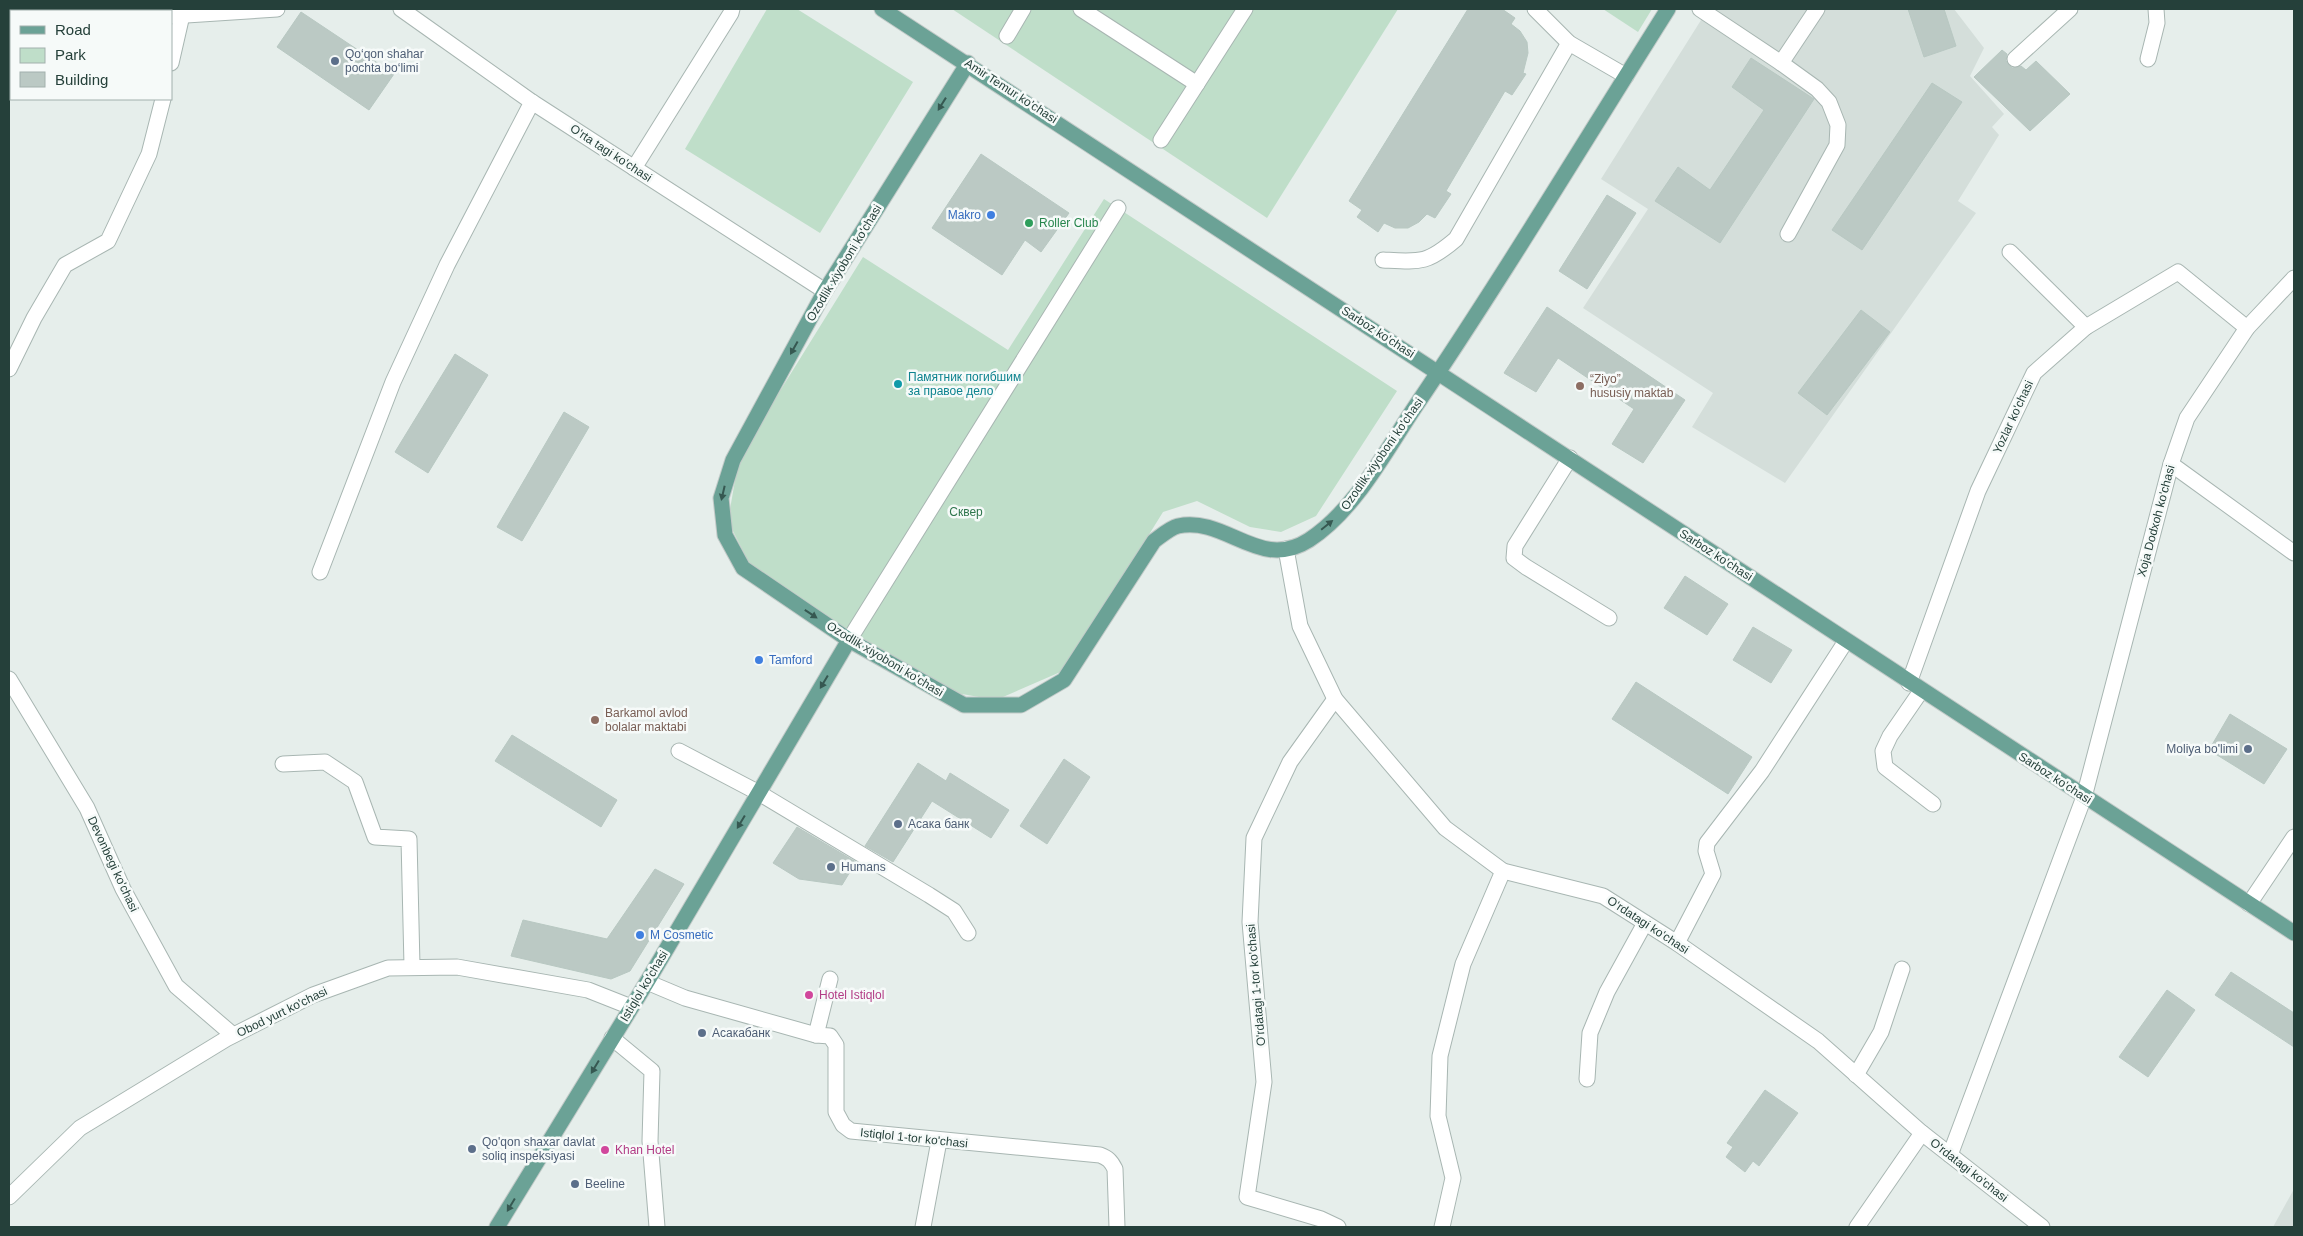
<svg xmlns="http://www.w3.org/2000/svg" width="2303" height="1236" font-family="Helvetica,sans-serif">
	<rect width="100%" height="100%" fill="#e6eeeb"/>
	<!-- built -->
	<g fill="#d4deda">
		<path d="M 1708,9 L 1954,9 L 1984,48 L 1970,76 L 2004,114 L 1992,127 L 1999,135 L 1958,201 L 1976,213 L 1785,483 L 1692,427 L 1713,393 L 1583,308 L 1648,209 L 1601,179 Z"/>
		<path d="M 2294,1189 L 2294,1227 L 2273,1227 Z"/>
	</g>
	<!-- green -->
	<g fill="#bfdec9">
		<path d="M 767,9 L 797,9 L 913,82 L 820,233 L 685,149 Z"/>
		<path d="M 952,9 L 1398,9 L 1267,218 Z"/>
		<path d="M 1603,9 L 1652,9 L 1638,32 Z"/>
		<path d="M 1104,199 L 1397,391 L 1316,516 L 1281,532 L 1250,527 L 1197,501 L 1163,512 L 1065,670 L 996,700 L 928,688 L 750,565 L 728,521 L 739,457 L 863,257 L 1008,350 Z"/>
	</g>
	<!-- building -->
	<g fill="#bbc9c4" stroke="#b8c8c2">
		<path d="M 1468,9 L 1502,9 L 1515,18 L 1511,24 L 1520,31 L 1527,42 L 1528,53 L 1523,73 L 1526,74 L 1512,95 L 1505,91 L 1446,191 L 1451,194 L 1435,218 L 1427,214 L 1419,222 L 1408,228 L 1395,228 L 1384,223 L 1378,232 L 1357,217 L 1362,210 L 1349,201 Z"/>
		<path d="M 1908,9 L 1944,9 L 1956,46 L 1924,57 Z"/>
		<path d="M 301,12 L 394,74 L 369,110 L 277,47 Z"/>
		<path d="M 2002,50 L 2007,54 L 2006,61 L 2012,68 L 2021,66 L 2026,70 L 2036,61 L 2070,94 L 2030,131 L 1974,77 Z"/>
		<path d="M 1751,58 L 1814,99 L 1720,243 L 1655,201 L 1678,167 L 1710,190 L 1764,110 L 1732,87 Z"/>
		<path d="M 1932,83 L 1962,102 L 1862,250 L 1832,230 Z"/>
		<path d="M 981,154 L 1069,213 L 1041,252 L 1025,240 L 1002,275 L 932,228 Z"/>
		<path d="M 1607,195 L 1636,213 L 1587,289 L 1559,271 Z"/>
		<path d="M 1547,307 L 1685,400 L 1643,463 L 1612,444 L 1634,409 L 1558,358 L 1536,392 L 1504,373 Z"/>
		<path d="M 1861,310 L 1890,332 L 1827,415 L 1798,393 Z"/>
		<path d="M 455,354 L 488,375 L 428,473 L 395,452 Z"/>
		<path d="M 564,412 L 589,427 L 522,541 L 497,527 Z"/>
		<path d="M 1685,576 L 1728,604 L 1707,635 L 1664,608 Z"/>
		<path d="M 1753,627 L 1792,650 L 1771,683 L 1733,660 Z"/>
		<path d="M 1636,682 L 1752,757 L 1728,794 L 1612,719 Z"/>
		<path d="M 2230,714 L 2287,749 L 2264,784 L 2209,750 Z"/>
		<path d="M 512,735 L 617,800 L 601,827 L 495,761 Z"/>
		<path d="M 1064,759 L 1090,777 L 1047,844 L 1020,826 Z"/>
		<path d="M 918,763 L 946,781 L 950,773 L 1009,810 L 991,838 L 932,801 L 893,862 L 865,846 Z"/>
		<path d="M 797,827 L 856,862 L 842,885 L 799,879 L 773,863 Z"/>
		<path d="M 655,869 L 684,884 L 630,971 L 611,979 L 511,956 L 523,920 L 607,939 Z"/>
		<path d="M 2231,972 L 2294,1013 L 2294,1047 L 2215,995 Z"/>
		<path d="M 2167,990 L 2195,1010 L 2148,1077 L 2119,1057 Z"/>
		<path d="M 1765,1090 L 1798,1113 L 1759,1166 L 1753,1161 L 1745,1172 L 1726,1157 L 1733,1147 L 1727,1143 Z"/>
	</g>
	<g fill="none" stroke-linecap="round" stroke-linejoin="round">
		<!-- minor casing -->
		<g stroke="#a8b6b2" stroke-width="17">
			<g id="minor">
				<path d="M 401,9 L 532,102 L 825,291"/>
				<path d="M 1081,9 L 1197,84"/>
				<path d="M 1535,9 L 1569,43 L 1626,76"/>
				<path d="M 1700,9 L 1781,63 L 1817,89 L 1829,102 L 1838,125 L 1837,145 L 1788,234"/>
				<path d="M 131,11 L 131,9"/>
				<path d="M 171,16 L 277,9"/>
				<path d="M 9,27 L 11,27"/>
				<path d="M 1007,36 L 1023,9"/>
				<path d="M 2015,59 L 2070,9"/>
				<path d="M 2148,59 L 2157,23 L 2156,9"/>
				<path d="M 171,63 L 182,15"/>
				<path d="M 1781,63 L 1817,9"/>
				<path d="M 1161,140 L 1245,9"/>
				<path d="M 634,168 L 731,13 L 732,9"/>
				<path d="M 2010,252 L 2086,327"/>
				<path d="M 1383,260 C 1420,262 1427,264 1456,239 L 1569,43"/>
				<path d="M 9,369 L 34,318 L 65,265 L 108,241 L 149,154 L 163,99"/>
				<path d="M 1570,458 L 1515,546 L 1514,558 L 1526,567 L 1609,618"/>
				<path d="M 2171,464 L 2294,553"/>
				<path d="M 1286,549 L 1300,626 L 1335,699 L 1445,828 L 1503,871 L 1603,896 L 1677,943 L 1818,1041 L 1922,1133 L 2042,1227"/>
				<path d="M 320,572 L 393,382 L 447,265 L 532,102"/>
				<path d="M 849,640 L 1118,208"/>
				<path d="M 9,679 L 87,808 L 123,889 L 176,986 L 233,1035"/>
				<path d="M 1909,683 L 1978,491 L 2034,373 L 2086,327 L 2178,272 L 2247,328"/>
				<path d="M 1921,691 L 1890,736 L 1883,751 L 1885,767 L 1933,804"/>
				<path d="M 1335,699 L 1290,762 L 1254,838 L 1250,922 L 1264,1082 L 1247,1197 L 1321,1219 L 1338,1227"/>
				<path d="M 679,751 L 759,793 L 929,895 L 954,911 L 968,933"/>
				<path d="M 283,764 L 325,762 L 355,782 L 375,837 L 409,839 L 412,966"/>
				<path d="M 2249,904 L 2294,837"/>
				<path d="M 1677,943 L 1713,874 L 1706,851 L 1707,843 L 1762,771 L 1846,641"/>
				<path d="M 647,982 L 685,998 L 816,1035 L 830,1036 L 836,1045 L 836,1112 L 843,1125 L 851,1131 L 1100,1155 C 1108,1158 1111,1161 1115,1169 L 1117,1227"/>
				<path d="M 816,1035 L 830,979"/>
				<path d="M 612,1038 L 652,1071 L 650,1141 L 657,1227"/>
				<path d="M 1856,1075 L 1881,1032 L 1902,969"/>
				<path d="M 1587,1079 L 1590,1033 L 1607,992 L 1645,923"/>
				<path d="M 1950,1155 L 2084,797 L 2171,464 L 2187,418 L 2247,328 L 2294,278"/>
				<path d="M 9,1197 L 80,1128 L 226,1039 L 313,995 L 388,968 L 457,967 L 588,990 L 631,1007"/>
				<path d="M 923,1227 L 939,1141"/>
				<path d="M 1442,1227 L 1453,1178 L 1438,1116 L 1440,1056 L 1463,964 L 1503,871"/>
				<path d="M 1857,1227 L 1922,1133"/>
			</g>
		</g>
		<!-- major casing -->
		<g stroke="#c2cac8" stroke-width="17">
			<g id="major">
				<path d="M 882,9 L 2294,933"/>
				<path d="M 968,63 L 825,291 L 733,460 L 721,498 L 725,535 L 743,568 L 849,640 L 964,705 L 1021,705 L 1064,680 L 1154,541 C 1161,536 1170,528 1178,526 C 1227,516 1259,572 1309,540 C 1355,510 1385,452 1415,407 C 1503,277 1584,142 1668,9"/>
				<path d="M 497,1227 L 647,982 L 849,640"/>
			</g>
		</g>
		<!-- minor -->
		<use href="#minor" stroke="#fff" stroke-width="15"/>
		<!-- major -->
		<use href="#major" stroke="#6ba296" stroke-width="15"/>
	</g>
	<!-- one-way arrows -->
	<defs><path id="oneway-solid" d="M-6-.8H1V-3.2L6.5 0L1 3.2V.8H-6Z" transform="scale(1.25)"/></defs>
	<g fill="#365851">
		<use href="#oneway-solid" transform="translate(942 104) rotate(122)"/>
		<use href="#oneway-solid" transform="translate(794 348) rotate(119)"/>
		<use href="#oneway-solid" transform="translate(723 493) rotate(103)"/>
		<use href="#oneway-solid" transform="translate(1327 525) rotate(-39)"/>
		<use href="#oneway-solid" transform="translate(811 614) rotate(34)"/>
		<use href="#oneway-solid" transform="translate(824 682) rotate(121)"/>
		<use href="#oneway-solid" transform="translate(741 822) rotate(121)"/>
		<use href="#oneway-solid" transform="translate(595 1067) rotate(121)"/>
		<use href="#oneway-solid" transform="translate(511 1205) rotate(121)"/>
	</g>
	<!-- markers -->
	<g fill="#5c6f8a" stroke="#f6faf9" stroke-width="2">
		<circle cx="335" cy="61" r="5"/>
		<circle cx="2248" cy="749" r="5"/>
		<circle cx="898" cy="824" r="5"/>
		<circle cx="831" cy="867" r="5"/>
		<circle cx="702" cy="1033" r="5"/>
		<circle cx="472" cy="1149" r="5"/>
		<circle cx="575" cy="1184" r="5"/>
	</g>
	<g fill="#3f7fe0" stroke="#f6faf9" stroke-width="2">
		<circle cx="991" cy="215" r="5"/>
		<circle cx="759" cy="660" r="5"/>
		<circle cx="640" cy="935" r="5"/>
	</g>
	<circle fill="#2e9e5b" stroke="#f6faf9" stroke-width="2" cx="1029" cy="223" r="5"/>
	<circle fill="#0f9aa8" stroke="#f6faf9" stroke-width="2" cx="898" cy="384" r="5"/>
	<g fill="#8d6e63" stroke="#f6faf9" stroke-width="2">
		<circle cx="1580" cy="386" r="5"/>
		<circle cx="595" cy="720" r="5"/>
	</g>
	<g fill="#d1479c" stroke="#f6faf9" stroke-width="2">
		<circle cx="809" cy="995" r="5"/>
		<circle cx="605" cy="1150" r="5"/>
	</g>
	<g text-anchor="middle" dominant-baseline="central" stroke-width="5" stroke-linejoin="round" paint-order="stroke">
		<!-- service labels -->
		<g font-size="12" fill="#4e5e75" stroke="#f6faf9" text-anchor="start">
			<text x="345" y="54">Qo‘qon shahar<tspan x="345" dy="14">pochta bo‘limi</tspan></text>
			<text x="2238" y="749" text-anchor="end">Moliya bo'limi</text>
			<text x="908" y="824">Асака банк</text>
			<text x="841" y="867">Humans</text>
			<text x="712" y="1033">Асакабанк</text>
			<text x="482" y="1142">Qo'qon shaxar davlat<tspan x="482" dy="14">soliq inspeksiyasi</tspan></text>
			<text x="585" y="1184">Beeline</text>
		</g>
		<!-- street labels -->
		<g font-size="12" fill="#25403a" stroke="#f6faf9">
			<text transform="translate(1011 91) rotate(33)">Amir Temur ko'chasi</text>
			<text transform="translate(611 153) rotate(33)">O'rta tagi ko'chasi</text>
			<text transform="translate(844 263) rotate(-59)">Ozodlik xiyoboni ko'chasi</text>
			<text transform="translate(1378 332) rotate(33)">Sarboz ko'chasi</text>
			<text transform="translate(2013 417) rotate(-65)">Yozlar ko'chasi</text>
			<text transform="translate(1382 454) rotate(-55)">Ozodlik xiyoboni ko'chasi</text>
			<text transform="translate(2156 521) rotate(-75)">Xoja Dodxoh ko'chasi</text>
			<text transform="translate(1716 555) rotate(33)">Sarboz ko'chasi</text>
			<text transform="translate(885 659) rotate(31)">Ozodlik xiyoboni ko'chasi</text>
			<text transform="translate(2055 778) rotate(33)">Sarboz ko'chasi</text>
			<text transform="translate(113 864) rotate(65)">Devonbegi ko'chasi</text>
			<text transform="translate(1648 925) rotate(33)">O'rdatagi ko'chasi</text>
			<text transform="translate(1256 985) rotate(-95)">O'rdatagi 1-tor ko'chasi</text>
			<text transform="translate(644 986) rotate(-59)">Istiqlol ko'chasi</text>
			<text transform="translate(282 1012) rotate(-26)">Obod yurt ko'chasi</text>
			<text transform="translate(914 1138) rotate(6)">Istiqlol 1-tor ko'chasi</text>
			<text transform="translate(1969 1170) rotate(38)">O'rdatagi ko'chasi</text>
		</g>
		<!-- shop labels -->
		<g font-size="12" fill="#366cbe" stroke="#f6faf9" text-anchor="start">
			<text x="981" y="215" text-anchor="end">Makro</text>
			<text x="769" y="660">Tamford</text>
			<text x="650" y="935">M Cosmetic</text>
		</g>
		<!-- leisure labels -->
		<g font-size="12" fill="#27864d" stroke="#f6faf9" text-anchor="start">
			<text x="1039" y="223">Roller Club</text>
		</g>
		<!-- culture labels -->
		<g font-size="12" fill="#0d838f" stroke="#f6faf9" text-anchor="start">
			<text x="908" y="377">Памятник погибшим<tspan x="908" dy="14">за правое дело</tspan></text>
		</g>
		<!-- education labels -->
		<g font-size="12" fill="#785e54" stroke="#f6faf9" text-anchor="start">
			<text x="1590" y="379">“Ziyo”<tspan x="1590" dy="14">hususiy maktab</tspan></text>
			<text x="605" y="713">Barkamol avlod<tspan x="605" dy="14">bolalar maktabi</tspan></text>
		</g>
		<!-- park labels -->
		<g font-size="12" fill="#2f764d" stroke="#f6faf9">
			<text x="966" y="512">Сквер</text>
		</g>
		<!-- hotel labels -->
		<g font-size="12" fill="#b23c85" stroke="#f6faf9" text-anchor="start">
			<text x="819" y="995">Hotel Istiqlol</text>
			<text x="615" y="1150">Khan Hotel</text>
		</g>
	</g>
	<!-- border -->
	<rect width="2303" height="1236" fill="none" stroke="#25403a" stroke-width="20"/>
	<!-- legend -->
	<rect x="10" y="10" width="162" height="90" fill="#f6faf9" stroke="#a2b0ad"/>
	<rect x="20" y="26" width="25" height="8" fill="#6ba296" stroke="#a2b0ad"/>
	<text x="55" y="35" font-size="15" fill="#25403a">Road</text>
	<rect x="20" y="48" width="25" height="15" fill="#bfdec9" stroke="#a2b0ad"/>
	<text x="55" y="60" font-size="15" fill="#25403a">Park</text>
	<rect x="20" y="72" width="25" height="15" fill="#bbc9c4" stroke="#a2b0ad"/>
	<text x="55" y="85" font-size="15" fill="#25403a">Building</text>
</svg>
